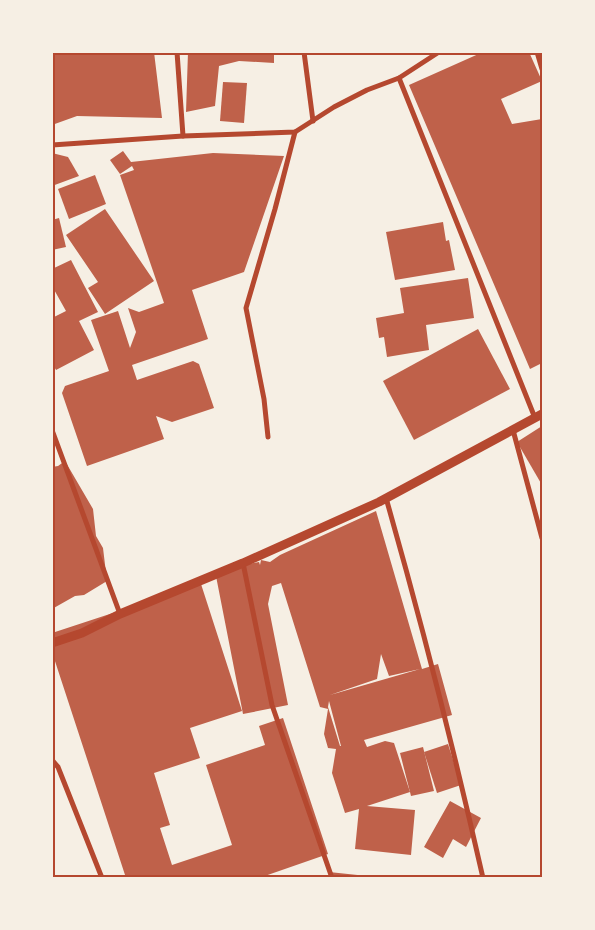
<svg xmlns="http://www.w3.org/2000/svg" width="595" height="930" font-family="Montserrat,sans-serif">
	<rect width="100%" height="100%" fill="#f6efe4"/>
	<!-- building -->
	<g fill="#bf614a" fill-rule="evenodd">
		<path d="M 71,52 L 154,52 L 162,118 L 77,116 L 52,125 L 52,54 Z"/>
		<path d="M 188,52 L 274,52 L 274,63 L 239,61 L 219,66 L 215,106 L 186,112 Z"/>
		<path d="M 483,52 L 529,52 L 542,81 L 501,99 L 512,124 L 542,119 L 542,363 L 530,369 L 409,85 Z"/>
		<path d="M 223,82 L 247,83 L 244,123 L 220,121 Z"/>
		<path d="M 123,151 L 131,162 L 213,153 L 284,156 L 244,272 L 192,290 L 208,339 L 132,365 L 137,380 L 193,361 L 199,364 L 214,408 L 172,422 L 156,416 L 164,439 L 87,466 L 62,393 L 65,386 L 109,371 L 91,320 L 118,311 L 130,348 L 136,332 L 128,308 L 139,312 L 164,303 L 120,175 L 134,170 L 132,166 L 120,174 L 110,160 Z"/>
		<path d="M 52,153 L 68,157 L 79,176 L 52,186 Z"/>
		<path d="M 95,175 L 106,204 L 69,219 L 58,189 Z"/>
		<path d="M 105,209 L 154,281 L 105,314 L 88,288 L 98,282 L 66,235 Z"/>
		<path d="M 59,218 L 66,247 L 52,250 L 52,220 Z"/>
		<path d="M 443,222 L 446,241 L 449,240 L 455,270 L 395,280 L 386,232 Z"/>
		<path d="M 71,260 L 98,312 L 79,321 L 94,350 L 56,370 L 52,363 L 52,318 L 66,311 L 52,286 L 52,269 Z"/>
		<path d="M 468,278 L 474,318 L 426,325 L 429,350 L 387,357 L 384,337 L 379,338 L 376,318 L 404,313 L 400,288 Z"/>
		<path d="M 478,329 L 510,389 L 414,440 L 383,381 Z"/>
		<path d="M 542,426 L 542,485 L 517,442 Z"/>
		<path d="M 65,461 L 93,509 L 96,536 L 103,548 L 107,581 L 84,595 L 75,596 L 52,609 L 52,467 L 58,466 Z"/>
		<path d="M 376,511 L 422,669 L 438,664 L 452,715 L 364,740 L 367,747 L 385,741 L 394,743 L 410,792 L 367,806 L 415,810 L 411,855 L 355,849 L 359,809 L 345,813 L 332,773 L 336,749 L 328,748 L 324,734 L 328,709 L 320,707 L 281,583 L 272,586 L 268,604 L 288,705 L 243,714 L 215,571 L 259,562 L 260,565 L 261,560 L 270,562 L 280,555 ZM 381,654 L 389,676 L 420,669 L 330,695 L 377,679 ZM 329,701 L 341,746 L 340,746 L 328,707 Z"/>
		<path d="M 201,584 L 242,711 L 190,728 L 200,758 L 154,773 L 170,825 L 160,828 L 172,865 L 232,845 L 206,765 L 265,745 L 259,726 L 283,718 L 328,854 L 259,878 L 126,878 L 52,652 L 52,633 Z"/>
		<path d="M 448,744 L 461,785 L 437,793 L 424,752 Z"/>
		<path d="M 423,747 L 434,791 L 411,796 L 400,753 Z"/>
		<path d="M 450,801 L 481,818 L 466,847 L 453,839 L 443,858 L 424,847 Z"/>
		<path d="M 329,872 L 367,876 L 367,878 L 329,878 Z"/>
	</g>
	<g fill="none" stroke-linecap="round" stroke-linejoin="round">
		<!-- minor -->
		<g stroke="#b5482f" stroke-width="5">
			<path d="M 177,52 L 183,136"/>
			<path d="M 304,52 L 313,121"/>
			<path d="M 537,52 L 542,69"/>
			<path d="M 399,78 L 535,418"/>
			<path d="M 52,145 L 183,136 L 295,132 L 334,107 L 367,90 L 399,78 L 439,52"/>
			<path d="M 52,430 L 120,614"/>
			<path d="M 513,430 L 542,538"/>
			<path d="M 268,437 L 264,399 L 246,308 L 275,209 L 295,132"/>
			<path d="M 386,498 C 422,624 454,750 483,878"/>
			<path d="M 243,563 L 272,705 L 332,878"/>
			<path d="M 52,760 L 58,767 L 102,878"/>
		</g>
		<!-- tertiary -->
		<path stroke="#b5482f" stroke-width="9" d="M 52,643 L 82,633 L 120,614 L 243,563 L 379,502 L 542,414"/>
	</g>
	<!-- border -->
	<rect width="595" height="930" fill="none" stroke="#f6efe4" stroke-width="108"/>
	<rect x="54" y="54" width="487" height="822" fill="none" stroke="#b5482f" stroke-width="2"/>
</svg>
